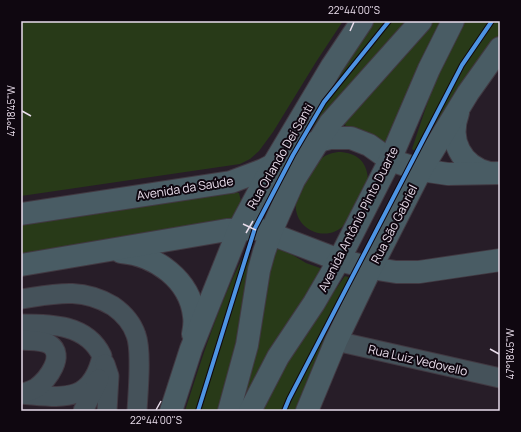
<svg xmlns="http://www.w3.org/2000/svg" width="521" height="432" font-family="Manrope,sans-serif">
	<rect width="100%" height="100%" fill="#271d28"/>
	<!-- green -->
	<g fill="#283a18">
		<path d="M 21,21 L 343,21 L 316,62 L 273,132 L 259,151 L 250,159 L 240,164 L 21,196 Z"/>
		<path d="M 373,21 L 410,21 C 379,58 343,89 314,127 L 309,124 L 341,69 Z"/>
		<path d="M 432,21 L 445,21 L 389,142 L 382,145 L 346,127 L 344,121 Z"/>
		<path d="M 463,21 L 500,21 L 500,33 L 474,70 L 420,154 L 412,149 L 439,68 Z"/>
		<path d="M 338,152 C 356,152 367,161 368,179 C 363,189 358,199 353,209 C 351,214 349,219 346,223 C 331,242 300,234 296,210 C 294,198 310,171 319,161 C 324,155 331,153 338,152 Z"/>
		<path d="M 233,191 L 239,193 L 241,201 L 231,221 L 21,257 L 21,224 Z"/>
		<path d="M 250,244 C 250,302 235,356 219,411 L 185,411 C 203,355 221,296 250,244 Z"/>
		<path d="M 279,248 L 283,249 L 306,263 L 320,268 L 322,273 L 243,405 L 239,403 L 269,272 L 276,250 Z"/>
		<path d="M 345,276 L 354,279 L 322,348 L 295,411 L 259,411 L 286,361 Z"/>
	</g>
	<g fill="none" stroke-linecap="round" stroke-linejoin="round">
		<!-- minor casing -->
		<g stroke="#413942" stroke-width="21">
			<g id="minor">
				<path d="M 21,299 C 55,294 81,287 113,306 C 123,313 132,323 136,335 C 142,351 138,392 137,411"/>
				<path d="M 21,324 C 51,324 87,324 102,356 C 91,405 61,397 21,394"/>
				<path d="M 21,340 C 30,341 41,340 49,344 C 67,355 47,380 36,388 C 31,391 26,392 21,394"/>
				<path d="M 336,341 L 500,378"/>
				<path d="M 105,364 L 109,376 L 107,411"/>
				<path d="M 83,411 L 99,379"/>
			</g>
		</g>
		<!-- major casing -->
		<g stroke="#413942" stroke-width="24">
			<g id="major">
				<path d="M 458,113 C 448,140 461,166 489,173"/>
				<path d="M 21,214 L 231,182 L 263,170 L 318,141 L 330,138 L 351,138 L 369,145 L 390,160 L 421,170 L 448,174 L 500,173"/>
				<path d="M 121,252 C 156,255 190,280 194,316 C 195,322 194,329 193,334"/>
				<path d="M 21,265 L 227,230 L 258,229 L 339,260 L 371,268 L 396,272 L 419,272 L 500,260"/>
				<path d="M 171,411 L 191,349 L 239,229 L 273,165 L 332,66 L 362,21"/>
				<path d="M 229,411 L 247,345 L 259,270 L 264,252 L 271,232 L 294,180 L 330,123 L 421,21"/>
				<path d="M 250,411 L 278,357 L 314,303 L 339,260 L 390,160 L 429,69 L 453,21"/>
				<path d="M 307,411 L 336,341 L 371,268 L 421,170 L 468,93 L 500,48"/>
			</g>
		</g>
		<!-- minor -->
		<use href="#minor" stroke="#45525a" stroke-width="19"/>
		<!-- major -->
		<use href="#major" stroke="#495c64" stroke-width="22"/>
		<!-- cycleway casing -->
		<g stroke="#0f0710" stroke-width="6">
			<g id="cycleway">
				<path d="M 198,411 L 255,228 L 293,155 L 324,102 L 389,21"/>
				<path d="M 284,411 L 289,399 L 462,65 L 492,21"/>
			</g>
		</g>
		<!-- cycleway -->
		<use href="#cycleway" stroke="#4d94e3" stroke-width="4"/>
	</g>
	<!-- ticks -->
	<path fill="none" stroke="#e9ddeb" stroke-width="1.5" d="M 350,31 L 354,22M 22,111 L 31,116M 243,224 L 256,230M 246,233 L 253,221M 490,349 L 499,354M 156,410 L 161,401"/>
	<g text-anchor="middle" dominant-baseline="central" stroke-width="4" stroke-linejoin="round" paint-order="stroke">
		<!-- street labels -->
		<g font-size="12" fill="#e9ddeb" stroke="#0f0710">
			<text transform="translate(280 156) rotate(-60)">Rua Orlando Dei Santi</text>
			<text transform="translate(185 188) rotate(-9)">Avenida da Saúde</text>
			<text transform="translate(358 219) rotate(-63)">Avenida Antônio Pinto Duarte</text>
			<text transform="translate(394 224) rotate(-63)">Rua São Gabriel</text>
			<text transform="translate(418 360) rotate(13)">Rua Luiz Vedovello</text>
		</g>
	</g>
	<!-- border -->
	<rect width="521" height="432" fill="none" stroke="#0f0710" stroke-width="44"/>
	<rect x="22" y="22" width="477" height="388" fill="none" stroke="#e9ddeb" stroke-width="1.5"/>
	<g font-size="10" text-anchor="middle" fill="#e9ddeb">
		<text x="354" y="14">22°44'00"S</text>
		<text transform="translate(11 111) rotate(-90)" y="4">47°18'45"W</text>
		<text transform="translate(510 354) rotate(-90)" y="4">47°18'45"W</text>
		<text x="156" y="424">22°44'00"S</text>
	</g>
</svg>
